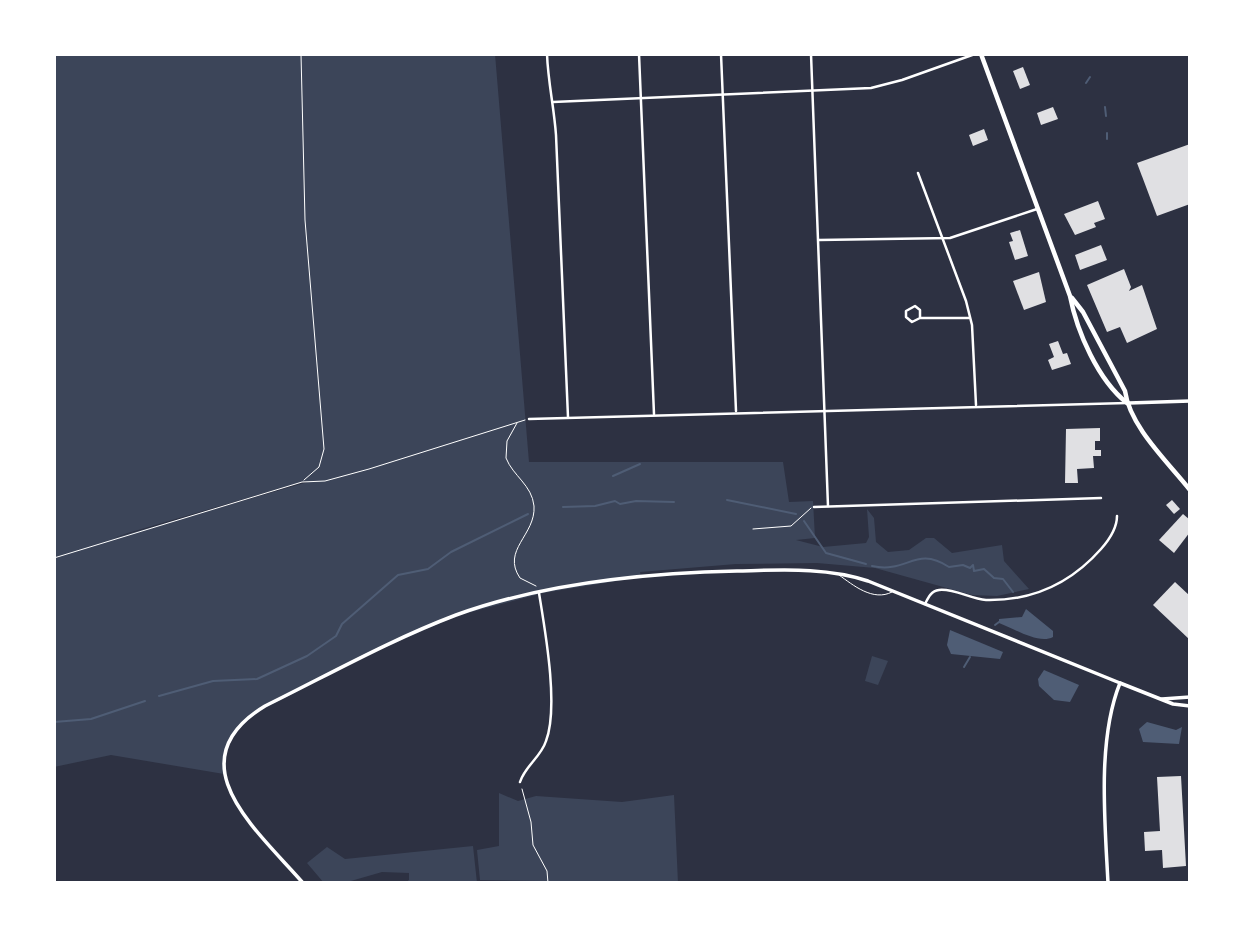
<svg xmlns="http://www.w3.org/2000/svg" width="1244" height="937" font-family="'Libre Baskerville',serif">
	<rect width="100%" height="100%" fill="#2d3142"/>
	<!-- green -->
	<g fill="#3c4559" fill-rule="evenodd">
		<path d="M 54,54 L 495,54 L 529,462 L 783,462 L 789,502 L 813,501 L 815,538 L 796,540 L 823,547 L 866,543 L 869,537 L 867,509 L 874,518 L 876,542 L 888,552 L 909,550 L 926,538 L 934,538 L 952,553 L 1002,545 L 1004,561 L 1029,589 L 997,596 L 972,595 L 875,568 L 817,563 L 736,564 L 640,572 L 641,577 L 543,593 L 456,616 L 368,655 L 246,718 C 229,737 226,750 224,774 L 111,755 L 54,767 L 54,559 L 59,557 L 54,558 ZM 302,482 L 308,482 L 114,538 L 128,533 Z"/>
		<path d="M 872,656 L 888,661 L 878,685 L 865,681 Z"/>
		<path d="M 499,793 L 518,801 L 536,796 L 622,802 L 674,795 L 678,883 L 480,880 L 477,850 L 499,846 Z"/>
		<path d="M 473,846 L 477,883 L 405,883 L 409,880 L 409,873 L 382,872 L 344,883 L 324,883 L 307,863 L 327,847 L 345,859 Z"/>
	</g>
	<!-- water -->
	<g fill="#4f5d75">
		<path d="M 1026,609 L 1053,631 L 1053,637 C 1039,645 1013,628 999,623 L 999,619 L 1022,617 Z"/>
		<path d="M 950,630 L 1003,652 L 1000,659 L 951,654 L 947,645 Z"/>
		<path d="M 1044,670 L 1079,685 L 1070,702 L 1054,700 L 1039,686 L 1038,679 Z"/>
		<path d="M 1147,722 L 1176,730 L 1182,727 L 1179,744 L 1143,742 L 1139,729 Z"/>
	</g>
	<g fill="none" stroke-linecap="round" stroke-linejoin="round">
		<!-- stream -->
		<g stroke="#4f5d75" stroke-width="2">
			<path d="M 1086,83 L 1090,77"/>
			<path d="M 1105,107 L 1106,116"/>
			<path d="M 1107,139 L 1107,133"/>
			<path d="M 613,476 L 640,464"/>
			<path d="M 727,500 L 796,514"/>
			<path d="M 563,507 L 595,506 L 615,501 L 620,504 L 636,501 L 674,502"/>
			<path d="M 804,521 L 826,553 L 866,564"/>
			<path d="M 872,566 C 908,574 915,545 949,567 L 963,565 L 970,568 L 973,565 L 974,571 L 984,569 L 994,578 L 1003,579 L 1013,592"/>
			<path d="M 995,625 L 999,622"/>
			<path d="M 964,667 L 970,657"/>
			<path d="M 159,696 L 213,681 L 257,679 L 307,656 L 336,636 L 342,624 L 398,575 L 428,569 L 451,552 L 528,514"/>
			<path d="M 54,722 L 91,719 L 145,701"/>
		</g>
	</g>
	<!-- building -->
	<g fill="#e0e0e3">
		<path d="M 1023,67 L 1030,85 L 1020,89 L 1013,71 Z"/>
		<path d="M 1053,107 L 1058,119 L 1041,125 L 1037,113 Z"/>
		<path d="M 984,129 L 988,140 L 973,146 L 969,135 Z"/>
		<path d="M 1190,144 L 1190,204 L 1157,216 L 1137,163 Z"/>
		<path d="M 1098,201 L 1105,219 L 1094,223 L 1096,227 L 1075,235 L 1064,214 Z"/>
		<path d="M 1020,230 L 1028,256 L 1015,260 L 1009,242 L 1013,241 L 1010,233 Z"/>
		<path d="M 1101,245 L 1107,260 L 1080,270 L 1075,255 Z"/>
		<path d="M 1124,269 L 1131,287 L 1129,291 L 1142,285 L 1157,329 L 1127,343 L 1120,327 L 1107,332 L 1087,285 Z"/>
		<path d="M 1039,272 L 1046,302 L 1024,310 L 1013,281 Z"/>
		<path d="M 1058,341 L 1063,354 L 1067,353 L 1071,364 L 1052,370 L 1048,360 L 1054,357 L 1049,344 Z"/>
		<path d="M 1100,428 L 1100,441 L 1095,441 L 1095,450 L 1101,450 L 1101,456 L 1093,456 L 1094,468 L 1077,469 L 1078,483 L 1065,483 L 1066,429 Z"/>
		<path d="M 1172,500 L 1180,509 L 1174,514 L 1166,505 Z"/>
		<path d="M 1183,514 L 1190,520 L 1190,532 L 1174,553 L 1159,540 Z"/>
		<path d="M 1175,582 L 1190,596 L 1190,640 L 1153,605 Z"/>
		<path d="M 1181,776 L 1186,866 L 1163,868 L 1162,850 L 1145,851 L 1144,832 L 1160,831 L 1157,777 Z"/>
	</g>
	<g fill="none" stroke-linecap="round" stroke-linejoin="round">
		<!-- path -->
		<g stroke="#fff" stroke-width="1">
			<path d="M 301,54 L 305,220 L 324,449 L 319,467 L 304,480"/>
			<path d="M 517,423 L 507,441 L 506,458 C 513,476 532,485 534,506 C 536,535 501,550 520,578 L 536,586"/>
			<path d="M 54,558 L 302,482 L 325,481 L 369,469 L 525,420"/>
			<path d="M 522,789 L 531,822 L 533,845 L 547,871 L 548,883"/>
		</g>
		<!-- service -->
		<g stroke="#fff" stroke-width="1">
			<path d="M 753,529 L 791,526 L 811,508"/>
			<path d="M 839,575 C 853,585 873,602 892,592"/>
		</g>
		<!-- minor -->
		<g stroke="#fff" stroke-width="2.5">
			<path d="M 547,54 C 548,82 554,107 556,135 L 568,417"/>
			<path d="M 639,54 L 654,414"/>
			<path d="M 721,54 L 736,411"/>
			<path d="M 811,54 L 828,506"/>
			<path d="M 553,102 L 871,88 L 902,80 L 975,54"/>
			<path d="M 918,173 L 966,301 L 972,325 L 976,405"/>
			<path d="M 819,240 L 950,238 L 1037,209"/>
			<path d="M 920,318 L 920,310 L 915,306 L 906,311 L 906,317 L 912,322 L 920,318 L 969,318"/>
			<path d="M 529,419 L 1127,403"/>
			<path d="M 814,507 L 1101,498"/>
			<path d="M 925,604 C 928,598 931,591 939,590 C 953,588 971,599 986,600 C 1032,601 1071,583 1101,549 C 1109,540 1117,529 1117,516"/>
			<path d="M 520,782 C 525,766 541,757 546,741 C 559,707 545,630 539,593"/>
		</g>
		<!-- tertiary -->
		<g stroke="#fff" stroke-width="3.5">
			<path d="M 1129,403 L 1190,401"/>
			<path d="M 303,883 C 258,831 173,762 265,706 C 328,675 390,640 456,615 C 544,583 644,573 737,571 C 781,570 826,567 868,581 L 1120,683"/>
		</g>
		<!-- secondary -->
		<g stroke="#fff" stroke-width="3.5">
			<path d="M 1162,699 L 1190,697"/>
			<path d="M 1108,883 C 1105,822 1097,740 1120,683 L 1173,704 L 1190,706"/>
		</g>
		<!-- primary -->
		<g stroke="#fff" stroke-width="4.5">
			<path d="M 981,54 L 1070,296 C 1077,332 1098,380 1127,403"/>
			<path d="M 1072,298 L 1083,312 L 1125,391 C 1130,427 1168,462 1190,490"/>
		</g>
	</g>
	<!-- border -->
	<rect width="1244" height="937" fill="none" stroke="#ffffff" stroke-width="112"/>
</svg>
